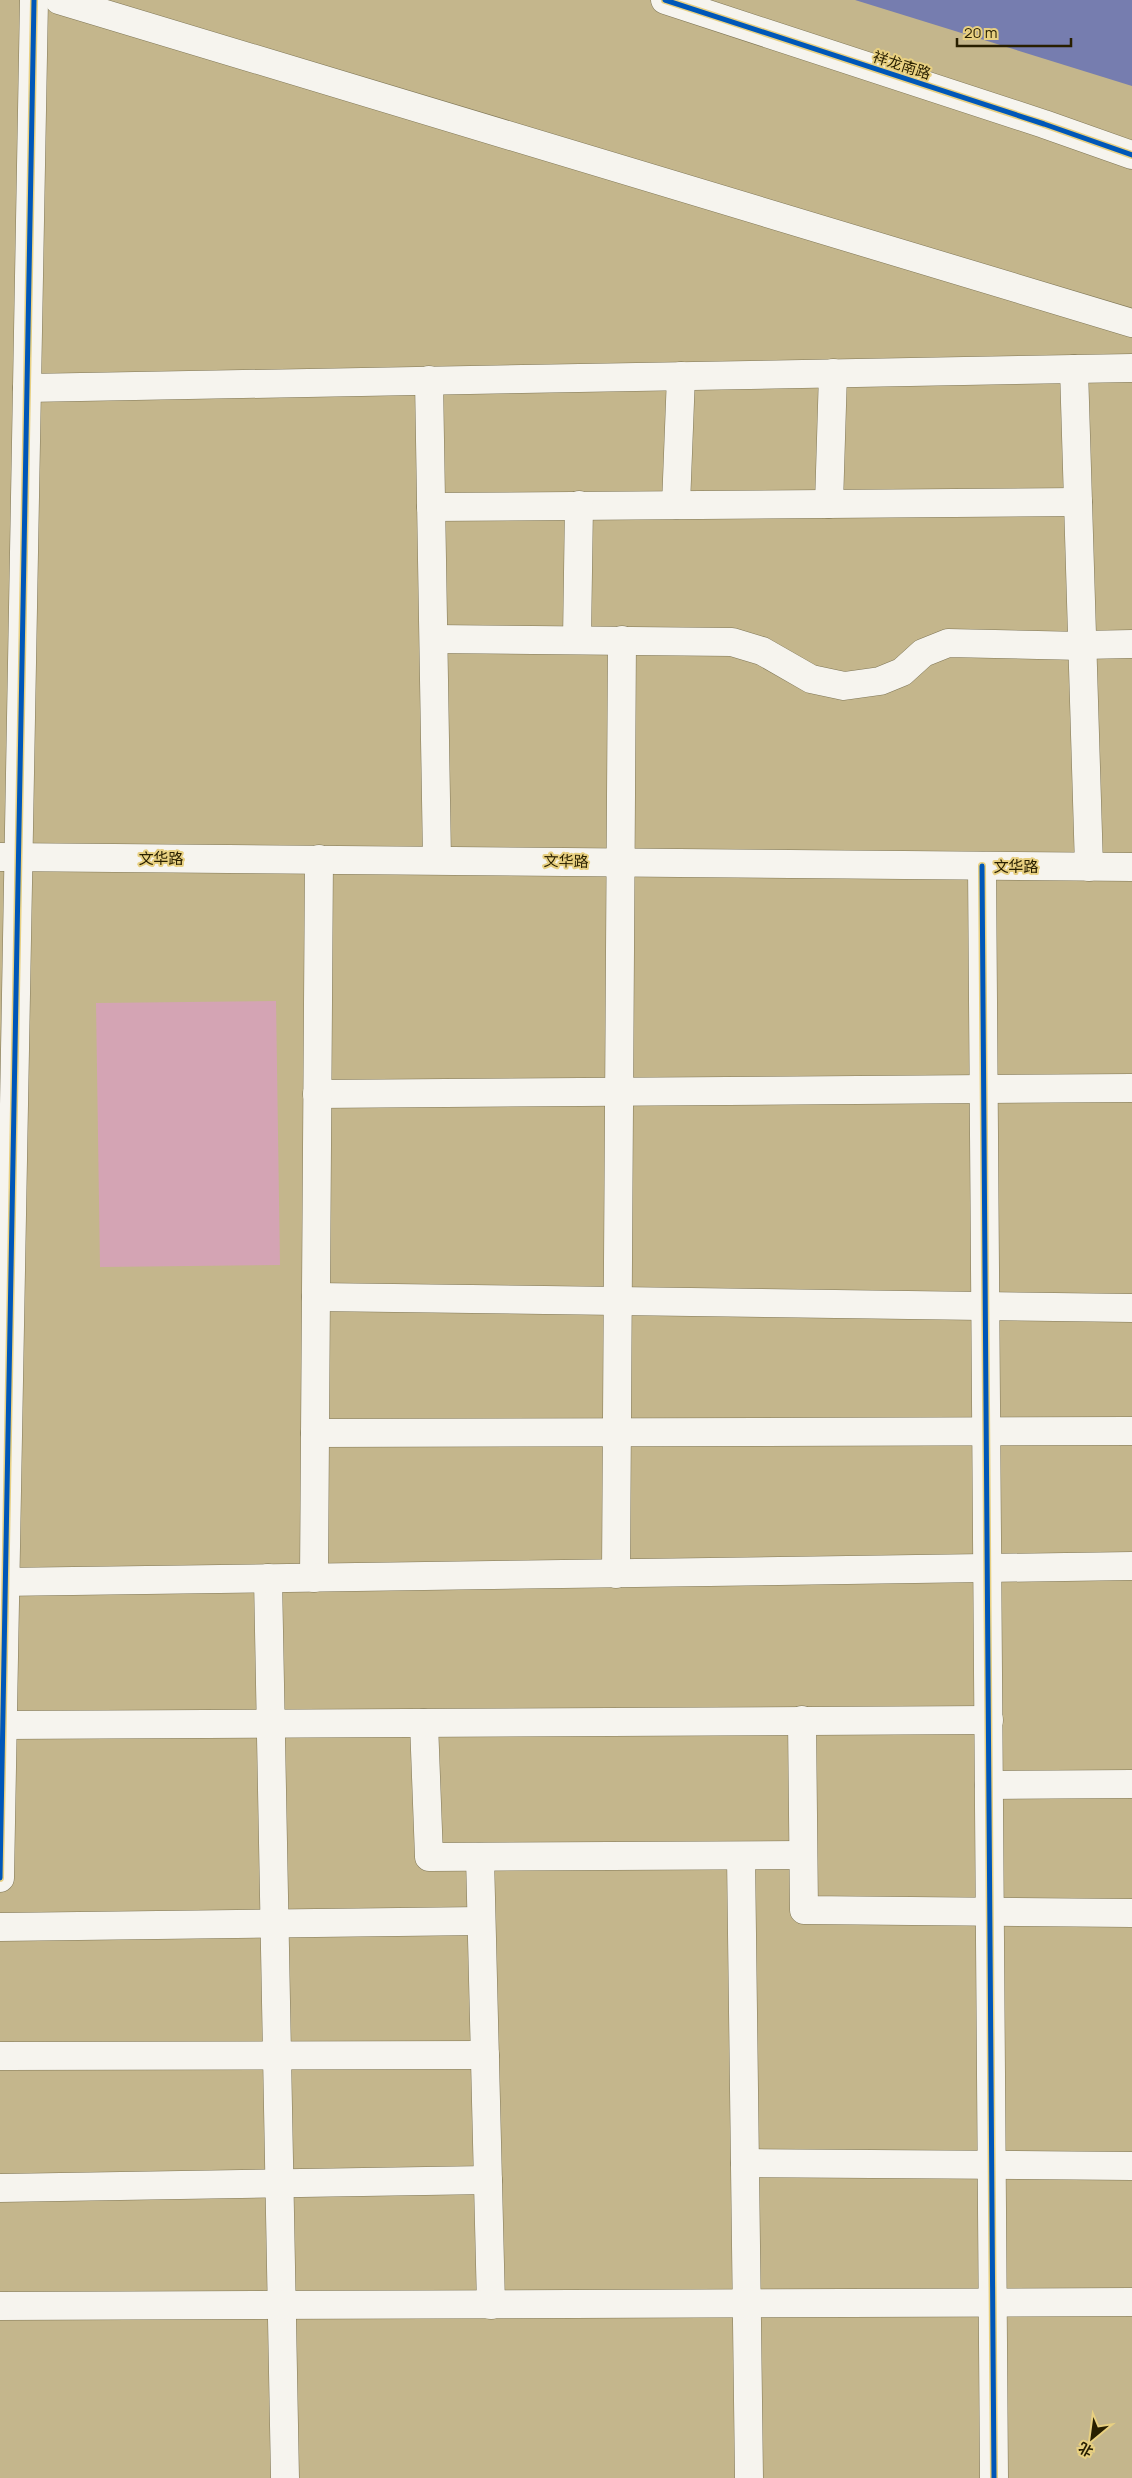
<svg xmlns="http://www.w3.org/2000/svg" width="1132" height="2478" font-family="Manrope,'Noto Sans SC',sans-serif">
	<rect width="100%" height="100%" fill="#c4b68c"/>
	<!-- green -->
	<path fill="#d4a4b4" d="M 276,1001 L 280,1265 L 100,1267 L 96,1003 Z"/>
	<!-- water -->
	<path fill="#767daf" d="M 855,0 L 1132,0 L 1132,86 Z"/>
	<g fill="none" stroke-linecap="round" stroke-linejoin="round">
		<!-- street casing -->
		<g stroke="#7f7656" stroke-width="29">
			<g id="street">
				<path d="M 59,0 L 1132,323"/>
				<path d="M 1074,369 L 1089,867"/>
				<path d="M 429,380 L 437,859"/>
				<path d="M 27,388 L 1132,368"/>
				<path d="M 829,504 L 833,373"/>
				<path d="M 676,505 L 681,376"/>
				<path d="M 431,507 L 1078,502"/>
				<path d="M 434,639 L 732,642 L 762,651 L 811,679 L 844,686 L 880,681 L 902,672 L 923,653 L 948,643 L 1082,646"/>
				<path d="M 577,639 L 579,505"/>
				<path d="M 1082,645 L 1132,644"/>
				<path d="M 1,857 L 1132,867"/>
				<path d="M 982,866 L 994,2478"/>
				<path d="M 317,1094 L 1132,1088"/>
				<path d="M 316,1297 L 1132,1308"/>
				<path d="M 315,1433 L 1132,1431"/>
				<path d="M 616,1574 L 622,640"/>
				<path d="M 268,1578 L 285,2478"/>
				<path d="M 314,1578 L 319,859"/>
				<path d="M 0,1582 L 1132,1566"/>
				<path d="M 802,1720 L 804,1910 L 1132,1913"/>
				<path d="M 424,1723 L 429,1857 L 803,1855"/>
				<path d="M 3,1725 L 989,1720"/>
				<path d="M 989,1785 L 1132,1784"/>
				<path d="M 741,1856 L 749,2478"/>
				<path d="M 480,1857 L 491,2305"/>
				<path d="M 0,1878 L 34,0"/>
				<path d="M 0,1927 L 481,1921"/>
				<path d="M 0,2056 L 485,2055"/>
				<path d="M 745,2163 L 1132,2166"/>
				<path d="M 0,2188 L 488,2180"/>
				<path d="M 0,2306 L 1132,2302"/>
			</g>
		</g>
		<!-- secondary casing -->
		<g stroke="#7f7656" stroke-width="29">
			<path id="secondary" d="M 665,0 L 1044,124 L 1132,155"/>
		</g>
		<!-- street -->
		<use href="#street" stroke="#f6f4ee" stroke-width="28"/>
		<!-- secondary -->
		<use href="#secondary" stroke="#f6f4ee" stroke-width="28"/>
		<!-- cycleway casing -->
		<g stroke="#e8d081" stroke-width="8">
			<g id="cycleway">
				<path d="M 665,0 L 1044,124 L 1132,155"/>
				<path d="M 982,866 L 994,2478"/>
				<path d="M 0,1878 L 34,0"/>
			</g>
		</g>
		<!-- cycleway -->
		<use href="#cycleway" stroke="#0057b8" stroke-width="5"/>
	</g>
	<g text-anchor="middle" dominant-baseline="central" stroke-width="4" stroke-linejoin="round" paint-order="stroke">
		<!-- street labels -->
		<g font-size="15" fill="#281f00" stroke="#e8d081">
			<text transform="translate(902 65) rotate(18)">祥龙南路</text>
			<text x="161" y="858">文华路</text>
			<text transform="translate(566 861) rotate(1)">文华路</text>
			<text x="1016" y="866">文华路</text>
		</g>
	</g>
	<!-- north arrow -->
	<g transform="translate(1092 2438) rotate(209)" stroke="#e8d081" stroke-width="4" paint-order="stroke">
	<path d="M0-4L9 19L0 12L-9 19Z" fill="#281f00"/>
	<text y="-8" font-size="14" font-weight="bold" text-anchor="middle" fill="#281f00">北</text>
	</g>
	<!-- scale -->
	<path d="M957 38v8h114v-8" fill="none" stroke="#281f00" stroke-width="2.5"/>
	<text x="964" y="38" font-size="15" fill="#281f00" stroke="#e8d081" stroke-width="4" paint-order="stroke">20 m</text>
</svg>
